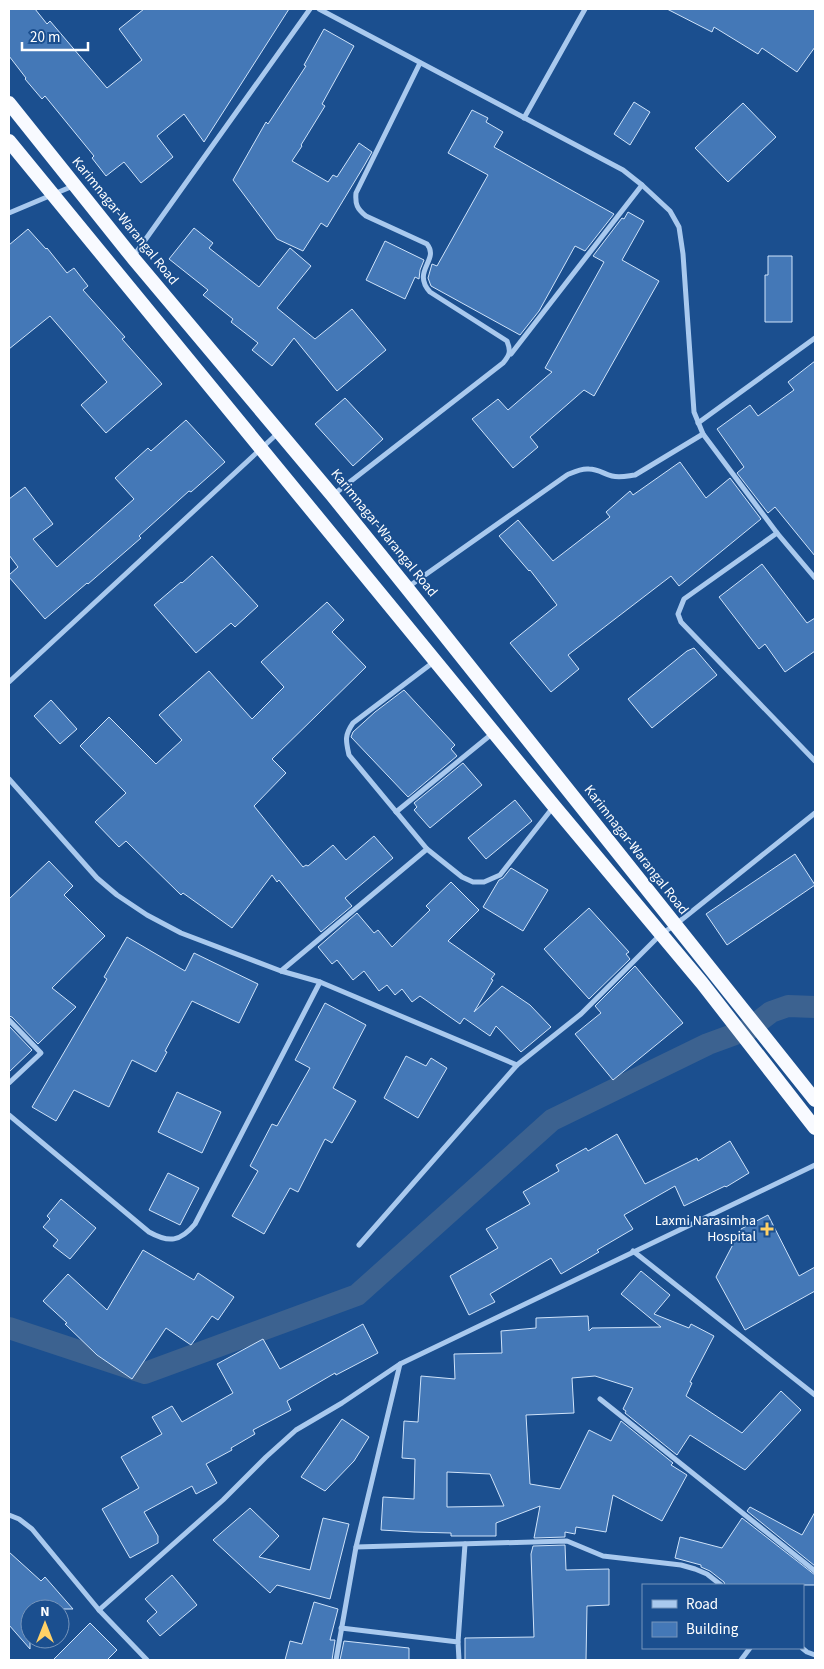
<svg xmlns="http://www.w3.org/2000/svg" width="824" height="1669" font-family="'Source Sans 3',sans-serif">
	<rect width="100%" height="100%" fill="#1b4f8f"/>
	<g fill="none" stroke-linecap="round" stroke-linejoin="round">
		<!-- canal -->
		<path stroke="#3c6290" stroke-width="22" d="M 9,1328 L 145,1373 L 357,1295 L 552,1120 L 708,1044 L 749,1029 L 771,1012 L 788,1006 L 815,1007"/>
	</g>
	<!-- building -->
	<g fill="#4478b7" stroke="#cfe3fa" fill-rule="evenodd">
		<path d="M 9,9 L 35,9 L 47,24 L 50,21 L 107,88 L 142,60 L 119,29 L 144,9 L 289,9 L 204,142 L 184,114 L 157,136 L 173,157 L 141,183 L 124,162 L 106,176 L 92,158 L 94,156 L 45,96 L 42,99 L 25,79 L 26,78 L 9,56 Z"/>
		<path d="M 667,9 L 815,9 L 815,47 L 797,72 L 762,48 L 758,54 L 714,27 L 712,32 Z"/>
		<path d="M 324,29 L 354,46 L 322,104 L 325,106 L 301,145 L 302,146 L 292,161 L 328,182 L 333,175 L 337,177 L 359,143 L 372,152 L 364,166 L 327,227 L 321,223 L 303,251 L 277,239 L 233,180 L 266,122 L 268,124 L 306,66 L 304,65 Z"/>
		<path d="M 634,102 L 650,112 L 630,145 L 614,134 Z"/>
		<path d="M 743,103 L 776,137 L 728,182 L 695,148 Z"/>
		<path d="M 472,110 L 488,118 L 486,122 L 503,132 L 494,147 L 614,214 L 585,251 L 575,246 L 539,311 L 520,335 L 431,286 L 428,278 L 432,264 L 437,266 L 488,175 L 448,153 Z"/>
		<path d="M 628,212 L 644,221 L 622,260 L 659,281 L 594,396 L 584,390 L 530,437 L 538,447 L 513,468 L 472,419 L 498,399 L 508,410 L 552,372 L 545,368 L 604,262 L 593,256 L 622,218 L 624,219 Z"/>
		<path d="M 194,228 L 213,243 L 209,248 L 259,287 L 290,248 L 311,266 L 277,308 L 315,339 L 352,309 L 386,350 L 337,391 L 294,338 L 272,366 L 252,350 L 258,343 L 231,322 L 233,319 L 203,295 L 208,290 L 169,259 Z"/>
		<path d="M 28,229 L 46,249 L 47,248 L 67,273 L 74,268 L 88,286 L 83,290 L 125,337 L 122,339 L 162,384 L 106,433 L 81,405 L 107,382 L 50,316 L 9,349 L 9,245 Z"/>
		<path d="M 385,241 L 424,260 L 420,270 L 419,279 L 415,277 L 405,299 L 366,280 Z"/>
		<path d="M 768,256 L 792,256 L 792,322 L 765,322 L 765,275 L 768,275 Z"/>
		<path d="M 815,361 L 815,556 L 775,507 L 768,513 L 737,473 L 744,467 L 717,429 L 750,405 L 758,416 L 794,390 L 788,382 Z"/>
		<path d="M 345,398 L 383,439 L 353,466 L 315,424 Z"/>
		<path d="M 186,420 L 225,462 L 191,492 L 189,491 L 139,536 L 141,538 L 88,584 L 87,583 L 45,619 L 9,577 L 9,575 L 18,567 L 9,555 L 9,499 L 25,487 L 53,524 L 33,539 L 57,567 L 134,499 L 115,478 L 148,448 L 151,451 Z"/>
		<path d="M 680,462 L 706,498 L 730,478 L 761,519 L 679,586 L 671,576 L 568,655 L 579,669 L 551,692 L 510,643 L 557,605 L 530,570 L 529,571 L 499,536 L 518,520 L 553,561 L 610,517 L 606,512 L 630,491 L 633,495 Z"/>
		<path d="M 212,556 L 258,606 L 235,627 L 231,623 L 196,653 L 154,605 L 181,582 L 182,583 Z"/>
		<path d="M 762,564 L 807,623 L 815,618 L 815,651 L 785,672 L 765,644 L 759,649 L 719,597 Z"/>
		<path d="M 327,602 L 344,620 L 332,632 L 366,667 L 272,759 L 286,773 L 254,806 L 303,867 L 306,865 L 308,866 L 333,845 L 346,860 L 374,836 L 393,858 L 345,898 L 352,906 L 321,932 L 279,880 L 277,882 L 272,875 L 232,928 L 183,893 L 181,895 L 126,841 L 119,847 L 95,822 L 126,793 L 80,746 L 109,717 L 156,764 L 182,740 L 159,715 L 209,671 L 252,719 L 284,687 L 261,662 Z"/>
		<path d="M 694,648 L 717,675 L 652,728 L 628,699 L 687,651 Z"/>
		<path d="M 404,690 L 455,745 L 451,749 L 457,756 L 408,797 L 351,737 L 353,732 L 375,712 Z"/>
		<path d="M 51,700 L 77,729 L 60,744 L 34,716 Z"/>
		<path d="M 463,763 L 482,785 L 430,828 L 414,810 L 417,807 L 414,803 Z"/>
		<path d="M 515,800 L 532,821 L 486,859 L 468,838 Z"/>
		<path d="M 795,854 L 815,885 L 727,945 L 706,914 Z"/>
		<path d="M 49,861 L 73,886 L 64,895 L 105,936 L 52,988 L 76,1007 L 38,1044 L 12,1017 L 9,1016 L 9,899 Z"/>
		<path d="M 511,868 L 548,890 L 523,931 L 483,907 L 499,880 L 503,878 Z"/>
		<path d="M 451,882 L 479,910 L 448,941 L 495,974 L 491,979 L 493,980 L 474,1012 L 502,986 L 530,1005 L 551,1027 L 521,1052 L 496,1026 L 490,1036 L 464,1018 L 460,1024 L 420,996 L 412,1002 L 402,989 L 395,995 L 387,985 L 379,991 L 364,971 L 353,980 L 337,960 L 332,964 L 318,947 L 357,913 L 374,933 L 378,930 L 392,947 L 430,910 L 426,906 Z"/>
		<path d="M 589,908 L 629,952 L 626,954 L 630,959 L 589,999 L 544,949 Z"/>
		<path d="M 127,937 L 185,971 L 194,953 L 258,984 L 239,1023 L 192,1001 L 165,1051 L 167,1052 L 156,1072 L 132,1060 L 109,1107 L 74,1090 L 56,1121 L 32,1107 L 107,979 L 104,977 Z"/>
		<path d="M 635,966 L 683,1023 L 613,1080 L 575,1034 L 601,1013 L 595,1006 Z"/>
		<path d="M 325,1003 L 366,1025 L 333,1088 L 356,1101 L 332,1143 L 325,1139 L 298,1192 L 290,1188 L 264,1234 L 232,1216 L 258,1171 L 250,1166 L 272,1124 L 277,1126 L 310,1068 L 295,1060 Z"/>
		<path d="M 9,1026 L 32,1050 L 9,1072 Z"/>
		<path d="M 406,1056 L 426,1066 L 431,1058 L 447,1068 L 418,1118 L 384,1098 Z"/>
		<path d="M 177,1092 L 221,1112 L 202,1153 L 158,1132 Z"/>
		<path d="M 617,1134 L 645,1184 L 697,1158 L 698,1161 L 730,1141 L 749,1173 L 726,1187 L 725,1186 L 684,1206 L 675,1186 L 624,1215 L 633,1229 L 597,1250 L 599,1252 L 561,1274 L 551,1258 L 490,1294 L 495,1302 L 469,1315 L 450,1276 L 498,1248 L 486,1229 L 530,1204 L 523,1192 L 559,1171 L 556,1165 L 586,1148 L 588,1151 Z"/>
		<path d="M 168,1173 L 199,1188 L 180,1225 L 149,1210 Z"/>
		<path d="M 61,1199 L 96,1228 L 70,1259 L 53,1246 L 58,1240 L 43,1227 L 50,1219 L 47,1216 Z"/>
		<path d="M 768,1215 L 799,1276 L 815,1267 L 815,1291 L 745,1330 L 716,1277 L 741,1229 Z"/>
		<path d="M 143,1250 L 194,1280 L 198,1273 L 234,1297 L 218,1320 L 212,1316 L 191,1345 L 166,1328 L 132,1379 L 97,1355 L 65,1324 L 67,1323 L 43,1301 L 68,1274 L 107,1310 Z"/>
		<path d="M 641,1271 L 670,1295 L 654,1314 L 689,1328 L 691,1324 L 714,1336 L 690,1382 L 692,1383 L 686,1396 L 742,1433 L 781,1391 L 801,1410 L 745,1470 L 690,1435 L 677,1455 L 625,1413 L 626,1411 L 623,1409 L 633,1388 L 595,1376 L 572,1378 L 574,1413 L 526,1415 L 530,1484 L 560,1489 L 589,1430 L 611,1441 L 621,1421 L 673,1463 L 671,1465 L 687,1475 L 662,1521 L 613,1495 L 606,1532 L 576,1527 L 575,1534 L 565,1532 L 565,1537 L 534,1538 L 540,1506 L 496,1523 L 496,1536 L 451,1536 L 451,1533 L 414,1532 L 381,1530 L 383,1497 L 414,1499 L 415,1459 L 402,1458 L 404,1421 L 418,1422 L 421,1376 L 455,1379 L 454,1354 L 502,1353 L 501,1331 L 536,1328 L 536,1318 L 588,1316 L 589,1331 L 592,1328 L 661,1327 L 621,1294 ZM 447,1472 L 490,1474 L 504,1506 L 447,1507 Z"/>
		<path d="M 363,1324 L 378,1353 L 336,1375 L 335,1373 L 287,1401 L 291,1410 L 253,1430 L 255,1434 L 231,1448 L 232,1450 L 206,1464 L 217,1483 L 196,1494 L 192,1486 L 144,1512 L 158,1536 L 158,1543 L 130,1558 L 102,1509 L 139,1488 L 121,1457 L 162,1434 L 152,1417 L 172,1406 L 182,1422 L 233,1393 L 217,1364 L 263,1339 L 280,1369 Z"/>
		<path d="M 342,1419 L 369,1437 L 354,1461 L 325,1491 L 301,1477 Z"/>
		<path d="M 750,1507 L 802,1535 L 815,1512 L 815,1566 L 747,1511 Z"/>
		<path d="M 250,1508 L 279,1536 L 259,1557 L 310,1570 L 323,1518 L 349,1524 L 330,1599 L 277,1585 L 270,1593 L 213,1540 Z"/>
		<path d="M 742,1518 L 815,1575 L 815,1585 L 725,1585 L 724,1582 L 710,1571 L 701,1567 L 701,1565 L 675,1558 L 680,1537 L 722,1548 Z"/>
		<path d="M 565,1545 L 566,1570 L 609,1569 L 609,1605 L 587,1606 L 586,1660 L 465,1660 L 465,1638 L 534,1637 L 531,1554 L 533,1546 Z"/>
		<path d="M 9,1552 L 41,1581 L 45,1577 L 73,1609 L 30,1609 L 30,1649 L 9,1625 Z"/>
		<path d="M 172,1575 L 197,1605 L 160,1636 L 147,1621 L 157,1612 L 145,1599 Z"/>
		<path d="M 314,1602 L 338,1609 L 330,1640 L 335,1640 L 332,1660 L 285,1660 L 290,1641 L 302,1644 Z"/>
		<path d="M 90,1623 L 117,1650 L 107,1660 L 53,1660 Z"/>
		<path d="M 344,1641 L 409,1648 L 409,1660 L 340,1660 Z"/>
	</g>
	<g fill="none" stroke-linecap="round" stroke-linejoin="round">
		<!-- minor -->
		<g stroke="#a9c9ee" stroke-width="5">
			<path d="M 319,9 L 623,170 L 642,185 L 670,211 L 679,227 L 683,254 L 694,412 L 703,434 L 777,533 L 815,578"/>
			<path d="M 524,118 L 585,9"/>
			<path d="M 9,213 L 73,186"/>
			<path d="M 133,257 L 310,9"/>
			<path d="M 511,354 L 642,185"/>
			<path d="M 698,423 L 815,338"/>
			<path d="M 333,495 L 503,363 C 510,355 511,351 507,341 L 430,292 C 411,271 440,260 427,244 L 366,216 C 357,209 355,204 356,193 L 420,63"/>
			<path d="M 777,533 L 684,599 L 678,614 L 681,622 L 815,761"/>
			<path d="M 408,587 L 567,475 C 574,472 581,468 589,469 C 598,469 604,474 612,476 C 620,478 627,476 635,475 L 703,434"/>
			<path d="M 435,661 L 353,723 C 344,736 346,741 349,755 L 427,849 L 462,877 L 473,882 L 484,882 L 500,875 L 554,806"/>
			<path d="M 9,682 L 278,433"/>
			<path d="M 9,779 L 97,878 L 117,895 L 147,915 L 181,933 L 281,971 L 320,982 L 517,1065"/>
			<path d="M 396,812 L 493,733"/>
			<path d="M 281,971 L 427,849"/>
			<path d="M 9,1020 L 41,1053 L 9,1083"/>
			<path d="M 9,1115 L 149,1232 C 169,1243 180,1242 195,1224 L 320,982"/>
			<path d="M 359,1245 L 517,1065 L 581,1014 L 661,934 L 675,925 L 815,813"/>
			<path d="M 633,1251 L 815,1395"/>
			<path d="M 600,1399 L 815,1571"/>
			<path d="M 9,1515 L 19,1519 L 32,1529 L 99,1610 L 147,1660"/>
			<path d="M 356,1547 L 567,1541 L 603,1556 L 681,1565 L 695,1569 L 707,1574 L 721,1585"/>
			<path d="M 99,1610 L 223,1500 L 266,1457 L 296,1430 L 342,1403 L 400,1364 L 815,1165"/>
			<path d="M 341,1628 L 458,1642 L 459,1660"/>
			<path d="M 458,1642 L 465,1544"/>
			<path d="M 802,1648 L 807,1652 L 815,1655"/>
			<path d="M 336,1660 L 356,1547 L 400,1364"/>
			<path d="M 741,1660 L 750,1648"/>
		</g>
		<!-- trunk -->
		<g stroke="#f8faff" stroke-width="14">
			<path d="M 9,103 L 133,258 L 332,495 L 407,588 L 815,1100"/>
			<path d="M 9,141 L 554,806 L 702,983 L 815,1128"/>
		</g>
	</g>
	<!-- markers -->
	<path fill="#ffd166" stroke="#1b4f8f" stroke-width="2" d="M764.5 1221.5h5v5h5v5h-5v5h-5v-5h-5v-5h5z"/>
	<g text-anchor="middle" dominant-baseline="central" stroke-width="4" stroke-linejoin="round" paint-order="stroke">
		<!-- street labels -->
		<g font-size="14" fill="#fff" stroke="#1b4f8f">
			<text transform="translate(125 221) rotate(51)">Karimnagar-Warangal Road</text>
			<text transform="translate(384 533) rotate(51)">Karimnagar-Warangal Road</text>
			<text transform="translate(636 850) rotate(52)">Karimnagar-Warangal Road</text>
		</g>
		<!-- poi labels -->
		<g font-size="14" fill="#fff" stroke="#1b4f8f" text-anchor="end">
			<text x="756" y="1221">Laxmi Narasimha<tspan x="756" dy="16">Hospital</tspan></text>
		</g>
	</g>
	<!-- border -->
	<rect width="824" height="1669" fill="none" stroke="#ffffff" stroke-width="20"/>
	<!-- legend -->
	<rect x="642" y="1584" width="162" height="65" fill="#1b4f8f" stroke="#7695bc"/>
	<rect x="652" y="1600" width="25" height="8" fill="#a9c9ee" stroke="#7695bc"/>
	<text x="686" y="1609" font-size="15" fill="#ffffff">Road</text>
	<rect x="652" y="1622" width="25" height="15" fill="#4478b7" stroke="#7695bc"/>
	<text x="686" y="1634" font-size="15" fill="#ffffff">Building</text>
	<!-- north arrow -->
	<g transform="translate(45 1624)"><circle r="24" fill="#1b4f8f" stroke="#7695bc"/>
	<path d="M0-4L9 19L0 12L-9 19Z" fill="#ffd166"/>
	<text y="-8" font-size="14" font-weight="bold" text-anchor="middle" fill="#ffffff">N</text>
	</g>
	<!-- scale -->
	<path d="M22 42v8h66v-8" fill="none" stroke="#ffffff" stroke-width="2.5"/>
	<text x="30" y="42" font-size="15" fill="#ffffff" stroke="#1b4f8f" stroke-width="4" paint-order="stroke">20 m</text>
</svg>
